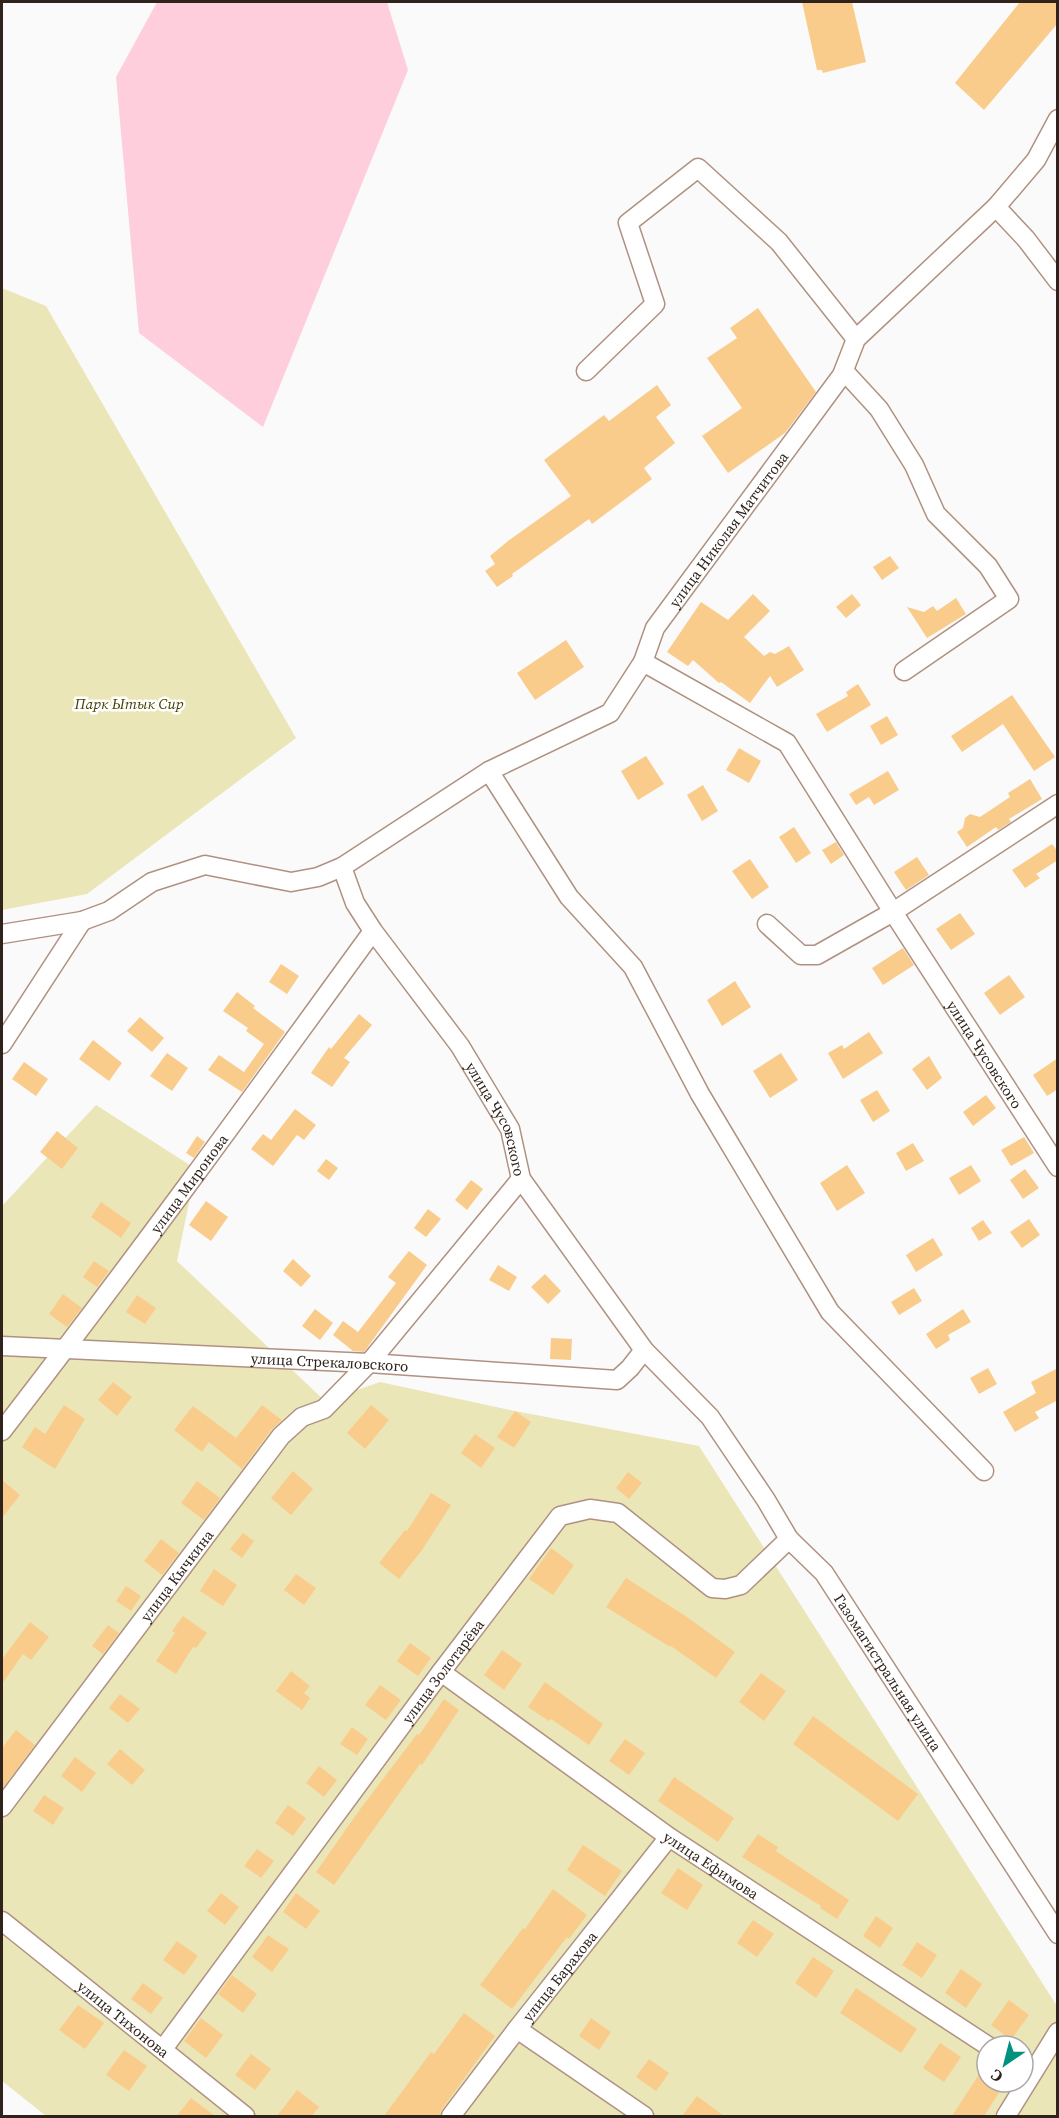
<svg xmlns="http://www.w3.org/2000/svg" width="1059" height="2118" font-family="'Source Serif 4',serif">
	<rect width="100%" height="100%" fill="#fafafa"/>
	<!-- green -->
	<g fill="#ebe6b8" fill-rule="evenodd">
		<path d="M 2,288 L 46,306 L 296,738 L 87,894 L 2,910 Z"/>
		<path d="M 96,1105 L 196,1169 L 177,1261 L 325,1401 L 380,1382 L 515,1411 L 699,1446 L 1057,2006 L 1057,2116 L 46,2116 L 2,2081 L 2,1206 ZM 987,2046 L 1023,2046 L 1023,2082 L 987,2082 Z"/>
	</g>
	<!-- water -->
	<path fill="#fecedd" d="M 157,2 L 387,2 L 408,70 L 263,427 L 139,333 L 116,77 Z"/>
	<!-- building -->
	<g fill="#facc8b">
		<path d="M 802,2 L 852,2 L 866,62 L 823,73 L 822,70 L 817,70 Z"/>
		<path d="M 1020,2 L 1058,2 L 1058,23 L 984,110 L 955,83 Z"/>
		<path d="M 758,308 L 816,392 L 785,433 L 728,473 L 702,436 L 742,408 L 707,358 L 737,338 L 730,328 Z"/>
		<path d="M 657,385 L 671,405 L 656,417 L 675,443 L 644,468 L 652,479 L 592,524 L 589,519 L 512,574 L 513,576 L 497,587 L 485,571 L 495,564 L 490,556 L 508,541 L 571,496 L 544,460 L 604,415 L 609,421 Z"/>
		<path d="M 890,556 L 899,568 L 882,580 L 873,567 Z"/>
		<path d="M 753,594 L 770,611 L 744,637 L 764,656 L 770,652 L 775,654 L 789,646 L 804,670 L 777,687 L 770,676 L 750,703 L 721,682 L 719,683 L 693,660 L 688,666 L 667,652 L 701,602 L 728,620 Z"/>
		<path d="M 852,594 L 861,605 L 846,618 L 836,607 Z"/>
		<path d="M 956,598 L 966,614 L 927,638 L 907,607 L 924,612 L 933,606 L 937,611 Z"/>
		<path d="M 566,640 L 584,667 L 535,700 L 517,673 Z"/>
		<path d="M 858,684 L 871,705 L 827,732 L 816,714 L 848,696 L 846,692 Z"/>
		<path d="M 1012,695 L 1055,757 L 1034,771 L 1003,724 L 962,752 L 951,736 Z"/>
		<path d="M 887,716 L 898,735 L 881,745 L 870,726 Z"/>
		<path d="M 739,748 L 761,761 L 749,783 L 726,770 Z"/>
		<path d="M 646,756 L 664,784 L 638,800 L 621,771 Z"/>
		<path d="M 888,771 L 899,790 L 874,805 L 869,797 L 856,805 L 849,794 Z"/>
		<path d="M 1030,779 L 1042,799 L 1009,819 L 1011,822 L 998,830 L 996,827 L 967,847 L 957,832 L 963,828 L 965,818 L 970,814 L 980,817 L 1010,797 L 1008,793 Z"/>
		<path d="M 703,785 L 718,811 L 702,821 L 687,795 Z"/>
		<path d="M 794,827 L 811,853 L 796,863 L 779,837 Z"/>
		<path d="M 836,842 L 844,855 L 831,864 L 822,850 Z"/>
		<path d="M 1052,844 L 1058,852 L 1058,860 L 1036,874 L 1040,878 L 1025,888 L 1012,870 Z"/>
		<path d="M 917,857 L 929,875 L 906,890 L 894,872 Z"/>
		<path d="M 750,859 L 769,887 L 752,899 L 732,871 Z"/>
		<path d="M 960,913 L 975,934 L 951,950 L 936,929 Z"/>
		<path d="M 903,948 L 914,965 L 883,985 L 872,968 Z"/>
		<path d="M 281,964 L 299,976 L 287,994 L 269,982 Z"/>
		<path d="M 1009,975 L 1025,997 L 1000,1015 L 984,993 Z"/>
		<path d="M 735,981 L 751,1007 L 722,1026 L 707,1000 Z"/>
		<path d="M 237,992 L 255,1006 L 253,1008 L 285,1032 L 242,1092 L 208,1070 L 219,1055 L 244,1072 L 264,1044 L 246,1031 L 248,1028 L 223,1011 Z"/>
		<path d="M 359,1014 L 372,1025 L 344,1058 L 350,1062 L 332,1087 L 311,1073 L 329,1047 L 331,1049 Z"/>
		<path d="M 140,1017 L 164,1038 L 152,1052 L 127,1031 Z"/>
		<path d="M 869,1032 L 883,1053 L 843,1079 L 828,1053 L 842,1045 L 844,1049 Z"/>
		<path d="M 93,1040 L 122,1063 L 109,1081 L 79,1059 Z"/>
		<path d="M 167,1053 L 188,1068 L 172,1091 L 150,1076 Z"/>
		<path d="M 781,1053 L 798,1080 L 770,1098 L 753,1071 Z"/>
		<path d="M 929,1056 L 942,1078 L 927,1090 L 912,1069 Z"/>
		<path d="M 1058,1058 L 1058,1089 L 1047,1096 L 1033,1075 Z"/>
		<path d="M 24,1062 L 48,1079 L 36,1096 L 12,1079 Z"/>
		<path d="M 877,1090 L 890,1111 L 873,1122 L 860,1100 Z"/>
		<path d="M 986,1095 L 996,1108 L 973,1126 L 963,1112 Z"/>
		<path d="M 295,1109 L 316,1125 L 304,1140 L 297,1135 L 273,1166 L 251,1149 L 263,1134 L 271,1140 Z"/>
		<path d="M 57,1131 L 78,1148 L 62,1169 L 40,1152 Z"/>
		<path d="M 197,1136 L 205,1142 L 194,1158 L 186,1153 Z"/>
		<path d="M 1024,1137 L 1034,1153 L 1011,1166 L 1001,1150 Z"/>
		<path d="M 913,1143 L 924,1161 L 906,1171 L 896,1153 Z"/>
		<path d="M 326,1159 L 338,1168 L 329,1180 L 317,1171 Z"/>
		<path d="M 847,1165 L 865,1193 L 837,1211 L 820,1183 Z"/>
		<path d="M 971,1165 L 981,1181 L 959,1195 L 949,1178 Z"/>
		<path d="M 1025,1169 L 1039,1188 L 1023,1199 L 1010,1180 Z"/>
		<path d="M 471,1180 L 483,1189 L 467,1210 L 455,1200 Z"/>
		<path d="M 206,1201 L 228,1217 L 211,1241 L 189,1225 Z"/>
		<path d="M 101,1202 L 131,1223 L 121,1238 L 91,1217 Z"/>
		<path d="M 428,1209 L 441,1219 L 426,1237 L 414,1228 Z"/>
		<path d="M 1029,1219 L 1040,1235 L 1022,1248 L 1010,1232 Z"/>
		<path d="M 983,1220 L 992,1233 L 979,1241 L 971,1228 Z"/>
		<path d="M 933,1238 L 943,1255 L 916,1272 L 906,1255 Z"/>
		<path d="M 409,1251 L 427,1265 L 364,1352 L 353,1351 L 333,1335 L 343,1321 L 358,1332 L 396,1283 L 388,1277 Z"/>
		<path d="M 293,1259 L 311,1276 L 301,1287 L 283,1271 Z"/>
		<path d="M 94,1261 L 109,1271 L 97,1287 L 83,1277 Z"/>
		<path d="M 498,1265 L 517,1277 L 509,1291 L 489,1280 Z"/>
		<path d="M 545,1274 L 561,1291 L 548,1304 L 531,1287 Z"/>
		<path d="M 914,1288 L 922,1301 L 899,1315 L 891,1302 Z"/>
		<path d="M 63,1294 L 82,1308 L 67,1327 L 49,1314 Z"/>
		<path d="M 137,1295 L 156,1308 L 145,1324 L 126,1312 Z"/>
		<path d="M 315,1309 L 333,1323 L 320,1340 L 302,1326 Z"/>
		<path d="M 963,1309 L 971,1322 L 948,1335 L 950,1340 L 936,1349 L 926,1334 Z"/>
		<path d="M 551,1338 L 572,1339 L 571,1360 L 550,1359 Z"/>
		<path d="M 988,1368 L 997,1384 L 979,1394 L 970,1378 Z"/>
		<path d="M 1058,1368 L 1058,1400 L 1035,1412 L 1039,1418 L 1015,1432 L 1003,1412 L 1036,1393 L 1031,1382 Z"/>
		<path d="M 113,1382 L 132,1397 L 117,1416 L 98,1400 Z"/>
		<path d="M 64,1405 L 85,1419 L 55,1469 L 22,1447 L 35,1427 L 45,1434 Z"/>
		<path d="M 262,1405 L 282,1420 L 272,1429 L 242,1469 L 209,1442 L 202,1452 L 174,1430 L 193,1406 L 236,1438 Z"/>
		<path d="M 371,1405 L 389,1420 L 365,1449 L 347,1433 Z"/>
		<path d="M 515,1411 L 531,1422 L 514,1448 L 497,1437 Z"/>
		<path d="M 475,1434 L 495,1448 L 481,1468 L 461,1453 Z"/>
		<path d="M 293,1471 L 313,1489 L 291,1515 L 271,1498 Z"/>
		<path d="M 628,1472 L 642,1483 L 629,1499 L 616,1488 Z"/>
		<path d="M 2,1480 L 20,1495 L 2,1518 Z"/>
		<path d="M 197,1481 L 220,1498 L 204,1520 L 181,1503 Z"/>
		<path d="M 431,1493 L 451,1505 L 422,1550 L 399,1579 L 379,1563 L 405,1530 L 407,1531 Z"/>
		<path d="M 243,1533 L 254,1541 L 242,1558 L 230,1549 Z"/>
		<path d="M 161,1539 L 179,1553 L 162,1575 L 144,1561 Z"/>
		<path d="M 551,1548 L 574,1565 L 553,1595 L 529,1579 Z"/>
		<path d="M 214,1569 L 237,1585 L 223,1606 L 200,1591 Z"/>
		<path d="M 296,1574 L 316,1588 L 304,1605 L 284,1590 Z"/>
		<path d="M 626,1578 L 687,1617 L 735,1652 L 716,1678 L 671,1646 L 670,1647 L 606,1607 Z"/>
		<path d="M 126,1586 L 141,1596 L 131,1611 L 116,1601 Z"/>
		<path d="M 183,1616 L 207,1633 L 196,1648 L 193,1647 L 176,1674 L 156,1661 L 175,1633 L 172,1631 Z"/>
		<path d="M 30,1622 L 49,1637 L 31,1660 L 23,1654 L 2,1684 L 2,1659 Z"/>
		<path d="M 108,1625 L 119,1633 L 103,1654 L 92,1646 Z"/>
		<path d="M 410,1643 L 431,1658 L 418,1676 L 397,1661 Z"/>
		<path d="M 502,1650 L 522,1664 L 504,1690 L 484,1675 Z"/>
		<path d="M 291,1671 L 310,1686 L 304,1693 L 310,1698 L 302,1710 L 276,1691 Z"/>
		<path d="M 761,1673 L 786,1691 L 764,1721 L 739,1702 Z"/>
		<path d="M 545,1682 L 603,1724 L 589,1745 L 551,1719 L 549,1721 L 528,1707 Z"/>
		<path d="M 380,1685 L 401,1700 L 386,1720 L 365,1705 Z"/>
		<path d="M 120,1694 L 140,1709 L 128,1723 L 109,1708 Z"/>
		<path d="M 444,1699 L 459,1710 L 422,1765 L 420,1764 L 334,1885 L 316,1872 L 361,1808 L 417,1734 L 419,1735 Z"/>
		<path d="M 813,1716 L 918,1794 L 898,1821 L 793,1744 Z"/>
		<path d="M 352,1727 L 368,1739 L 357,1755 L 340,1744 Z"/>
		<path d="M 16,1730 L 35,1745 L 2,1789 L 2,1748 Z"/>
		<path d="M 625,1739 L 645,1753 L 629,1775 L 609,1761 Z"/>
		<path d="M 120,1749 L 145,1770 L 132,1785 L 107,1764 Z"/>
		<path d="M 75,1757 L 96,1773 L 82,1792 L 61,1776 Z"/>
		<path d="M 319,1766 L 337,1780 L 324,1797 L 306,1783 Z"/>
		<path d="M 674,1777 L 734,1818 L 718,1842 L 658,1801 Z"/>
		<path d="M 44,1795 L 64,1808 L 53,1825 L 33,1811 Z"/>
		<path d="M 288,1805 L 306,1818 L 293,1836 L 275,1823 Z"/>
		<path d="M 758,1834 L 778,1847 L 776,1851 L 849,1900 L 837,1919 L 820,1908 L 821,1906 L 742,1857 Z"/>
		<path d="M 583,1845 L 622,1871 L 605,1896 L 567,1870 Z"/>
		<path d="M 257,1849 L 274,1861 L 261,1878 L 244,1866 Z"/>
		<path d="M 678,1868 L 703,1885 L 687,1910 L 661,1893 Z"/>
		<path d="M 553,1889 L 587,1915 L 569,1939 L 567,1937 L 512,2009 L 480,1985 L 523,1928 L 525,1929 Z"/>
		<path d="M 221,1893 L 239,1907 L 225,1925 L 207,1911 Z"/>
		<path d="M 296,1893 L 320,1911 L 306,1929 L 283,1912 Z"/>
		<path d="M 876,1916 L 893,1928 L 880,1948 L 863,1936 Z"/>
		<path d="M 753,1920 L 774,1934 L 757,1957 L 737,1943 Z"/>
		<path d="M 268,1935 L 289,1949 L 272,1972 L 252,1957 Z"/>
		<path d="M 177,1941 L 198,1956 L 184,1975 L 163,1960 Z"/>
		<path d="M 917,1942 L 937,1955 L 922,1978 L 902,1965 Z"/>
		<path d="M 813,1957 L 834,1971 L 816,1998 L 795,1983 Z"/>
		<path d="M 961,1969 L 982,1984 L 966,2008 L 945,1993 Z"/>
		<path d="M 232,1975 L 257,1994 L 243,2013 L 218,1994 Z"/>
		<path d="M 143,1983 L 163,1998 L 151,2014 L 131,1999 Z"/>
		<path d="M 856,1988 L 917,2029 L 901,2053 L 840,2013 Z"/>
		<path d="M 1009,2000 L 1029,2015 L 1011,2040 L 991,2025 Z"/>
		<path d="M 78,2005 L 104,2023 L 85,2049 L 59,2030 Z"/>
		<path d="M 464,2013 L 495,2036 L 442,2109 L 439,2116 L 384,2116 L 431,2052 L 434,2054 Z"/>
		<path d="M 201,2018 L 223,2035 L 206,2058 L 184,2041 Z"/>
		<path d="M 591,2018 L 611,2032 L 599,2050 L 579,2036 Z"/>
		<path d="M 940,2043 L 961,2057 L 944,2082 L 923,2068 Z"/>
		<path d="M 124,2050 L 147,2066 L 129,2091 L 106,2075 Z"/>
		<path d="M 251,2054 L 271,2069 L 255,2090 L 235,2075 Z"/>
		<path d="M 649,2059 L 669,2073 L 656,2091 L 636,2077 Z"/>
		<path d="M 987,2062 L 987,2082 L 1006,2082 L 984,2116 L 952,2116 Z"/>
		<path d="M 297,2090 L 319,2107 L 312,2116 L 277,2116 Z"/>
		<path d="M 697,2096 L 724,2116 L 682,2116 Z"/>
		<path d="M 191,2098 L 215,2116 L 177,2116 Z"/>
	</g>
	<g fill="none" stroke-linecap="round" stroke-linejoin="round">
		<!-- minor casing -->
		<g stroke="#b09181" stroke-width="21">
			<g id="minor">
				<path d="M 996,207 L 1026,239 L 1058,281"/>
				<path d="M 586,371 L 655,304 L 628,223 L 698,168 L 779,242 L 856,339"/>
				<path d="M 844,371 L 879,409 L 914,465 L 936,514 L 988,566 L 1009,599 L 904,671"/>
				<path id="s1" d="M 643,662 L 787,743 L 893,912 L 1058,1167"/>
				<path d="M 489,771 L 569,897 L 633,967 L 700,1094 L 830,1312 L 984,1471"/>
				<path id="s2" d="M 342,867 L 355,903 L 373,931 L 460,1046 L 510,1129 L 521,1179 L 644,1350 L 710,1417 L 766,1500 L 789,1539 L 824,1573 L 1058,1934"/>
				<path d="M 767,924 L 801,955 L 817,955 L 893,912 L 1058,804"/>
				<path id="s3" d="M 2,934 L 82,921 L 109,911 L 152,882 L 205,865 L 291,882 L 318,877 L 342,867 L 489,771 L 610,713 L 643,662 L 655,628 L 842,375 L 856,339 L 996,207 L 1036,160 L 1058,119"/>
				<path d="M 2,1044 L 82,921"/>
				<path id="s4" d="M 2,1346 L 369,1363 L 617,1380 L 630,1368 L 644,1350"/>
				<path id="s5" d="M 2,1431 C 129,1267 251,1099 373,931"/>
				<path id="s6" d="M 441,1672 L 669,1837 L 988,2046"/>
				<path id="s7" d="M 2,1807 L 281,1436 L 302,1417 L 324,1409 L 369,1363 L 521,1179"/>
				<path id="s8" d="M 2,1921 L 245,2116"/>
				<path d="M 517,2029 L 644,2116"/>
				<path id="s9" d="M 163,2049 L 441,1672 L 560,1516 L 590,1509 L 618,1513 L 712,1588 L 725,1589 L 741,1585 L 789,1539"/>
				<path id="s10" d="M 451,2116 L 517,2029 L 669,1837"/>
				<path d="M 1006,2116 L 1058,2032"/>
			</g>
		</g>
		<!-- minor -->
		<use href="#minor" stroke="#fff" stroke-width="18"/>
	</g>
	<g text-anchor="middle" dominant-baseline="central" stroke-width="5" stroke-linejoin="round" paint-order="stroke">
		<!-- street labels -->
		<g font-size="15" fill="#2f231c" stroke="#fff">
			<text stroke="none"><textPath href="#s3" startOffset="888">улица Николая Матчитова</textPath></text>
			<text stroke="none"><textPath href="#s1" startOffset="534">улица Чусовского</textPath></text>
			<text stroke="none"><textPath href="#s2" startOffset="298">улица Чусовского</textPath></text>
			<text stroke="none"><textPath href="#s5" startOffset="310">улица Миронова</textPath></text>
			<text stroke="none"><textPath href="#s4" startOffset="328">улица Стрекаловского</textPath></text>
			<text stroke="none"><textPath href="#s7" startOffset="290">улица Кычкина</textPath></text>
			<text stroke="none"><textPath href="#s9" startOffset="470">улица Золотарёва</textPath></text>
			<text stroke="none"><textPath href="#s2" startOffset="981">Газомагистральная улица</textPath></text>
			<text stroke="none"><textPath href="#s6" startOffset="332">улица Ефимова</textPath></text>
			<text stroke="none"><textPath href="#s10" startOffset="177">улица Барахова</textPath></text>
			<text stroke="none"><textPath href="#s8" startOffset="156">улица Тихонова</textPath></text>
		</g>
		<!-- park labels -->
		<g font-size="15" font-style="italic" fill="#473f00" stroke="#fff">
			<text x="129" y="703">Парк Ытык Сир</text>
		</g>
	</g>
	<!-- border -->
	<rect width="1059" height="2118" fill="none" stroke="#2f231c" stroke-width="6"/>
	<!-- north arrow -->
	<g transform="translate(1005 2064) rotate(215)"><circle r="28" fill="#ffffff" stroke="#aca7a4" stroke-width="1.5"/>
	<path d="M0-4.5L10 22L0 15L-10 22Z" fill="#00927f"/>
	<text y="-9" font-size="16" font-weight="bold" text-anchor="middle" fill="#2f231c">С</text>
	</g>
</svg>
